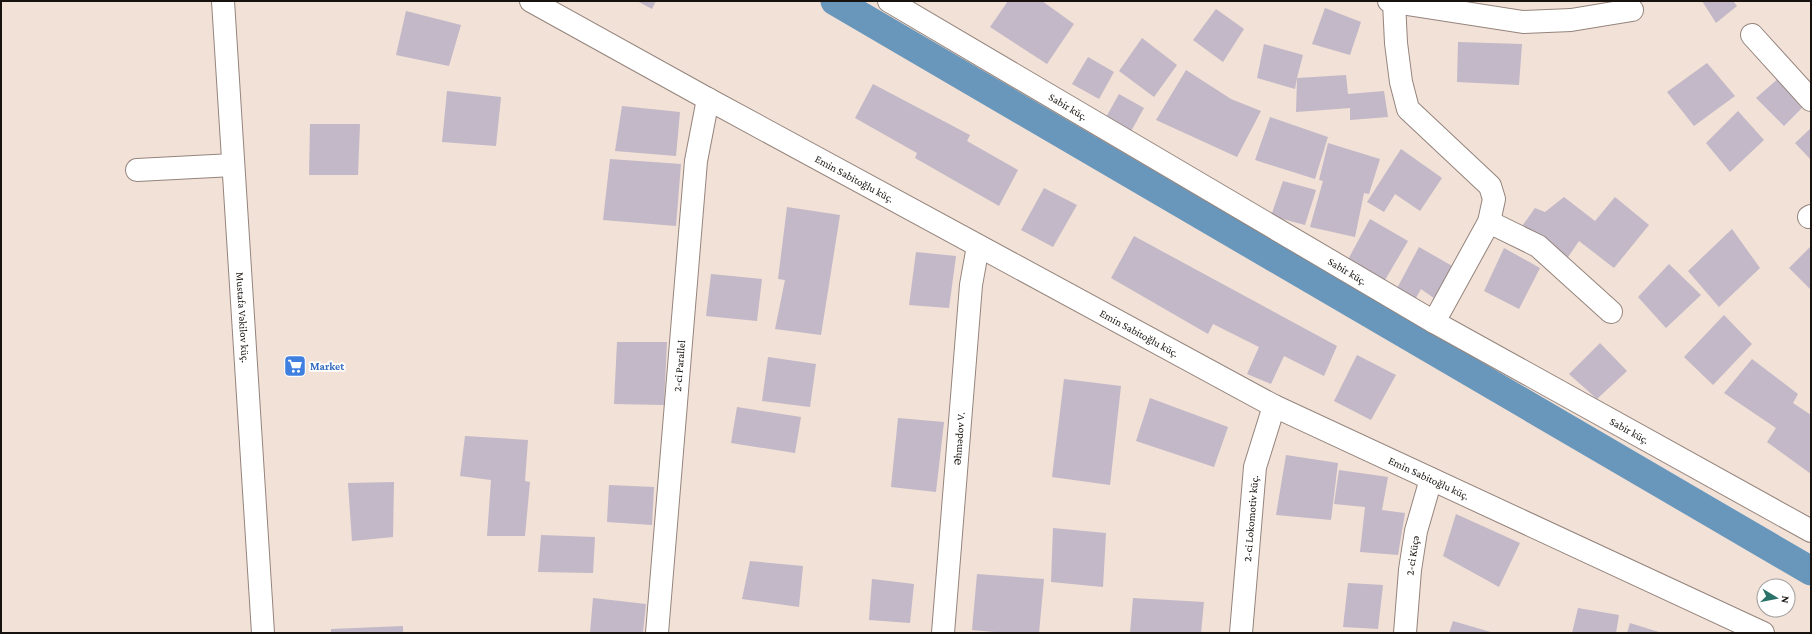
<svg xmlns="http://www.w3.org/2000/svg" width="1812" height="634" font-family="'Crimson Pro',serif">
	<rect width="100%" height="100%" fill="#f2e1d7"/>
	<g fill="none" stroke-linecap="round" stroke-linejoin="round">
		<!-- canal -->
		<path stroke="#6997bb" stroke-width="29" d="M 835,1 L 1811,571"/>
	</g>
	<!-- building -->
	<g fill="#c2b8c7">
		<path d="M 637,1 L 656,1 L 652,9 Z"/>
		<path d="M 1008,1 L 1042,1 L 1074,24 L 1047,64 L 990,27 Z"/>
		<path d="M 1702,1 L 1733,1 L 1737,6 L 1716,23 Z"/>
		<path d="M 1325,8 L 1361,22 L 1350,55 L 1312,44 Z"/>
		<path d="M 1216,9 L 1244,29 L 1223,62 L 1193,40 Z"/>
		<path d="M 406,11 L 461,25 L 449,66 L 396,55 Z"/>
		<path d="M 1142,38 L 1177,65 L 1154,97 L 1119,71 Z"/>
		<path d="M 1458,42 L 1522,44 L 1519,85 L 1457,82 Z"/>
		<path d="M 1264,44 L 1303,55 L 1297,78 L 1346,75 L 1348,94 L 1384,91 L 1388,117 L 1350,120 L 1350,108 L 1296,112 L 1297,78 L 1295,89 L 1257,78 Z"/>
		<path d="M 1088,57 L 1114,72 L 1099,99 L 1072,84 Z"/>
		<path d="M 1707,63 L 1735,96 L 1694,126 L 1667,92 Z"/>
		<path d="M 1186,70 L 1231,99 L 1261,111 L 1237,157 L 1156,120 Z"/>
		<path d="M 1781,76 L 1807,103 L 1784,126 L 1756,98 Z"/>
		<path d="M 873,84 L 970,135 L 967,141 L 1018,170 L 999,206 L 915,158 L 917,153 L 855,118 Z"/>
		<path d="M 447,91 L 501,97 L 496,146 L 442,142 Z"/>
		<path d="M 1119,94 L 1144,108 L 1130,133 L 1105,119 Z"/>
		<path d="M 622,106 L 680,112 L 676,156 L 615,151 Z"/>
		<path d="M 1738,111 L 1764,140 L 1730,172 L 1706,143 Z"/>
		<path d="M 1270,117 L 1328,137 L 1315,179 L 1255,160 Z"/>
		<path d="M 310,124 L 360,124 L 358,175 L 309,175 Z"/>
		<path d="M 1811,128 L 1811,160 L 1795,143 Z"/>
		<path d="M 1328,143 L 1380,159 L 1369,194 L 1364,193 L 1355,237 L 1310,227 L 1323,181 L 1319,180 Z"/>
		<path d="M 1401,149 L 1442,178 L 1420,211 L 1395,194 L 1384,212 L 1367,202 Z"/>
		<path d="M 610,159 L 681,164 L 676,226 L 603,220 Z"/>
		<path d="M 1283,181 L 1316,190 L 1305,225 L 1271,216 Z"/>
		<path d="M 1044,188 L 1077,205 L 1053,247 L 1021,230 Z"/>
		<path d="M 1564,197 L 1595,221 L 1615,197 L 1649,225 L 1614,268 L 1579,241 L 1564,263 L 1520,229 L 1535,208 L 1545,212 Z"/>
		<path d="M 787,207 L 840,215 L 821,335 L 775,329 L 785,280 L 778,279 Z"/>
		<path d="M 1370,219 L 1408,241 L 1382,285 L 1345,265 Z"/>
		<path d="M 1732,229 L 1760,268 L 1719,307 L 1688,271 Z"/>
		<path d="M 1134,236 L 1337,346 L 1324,376 L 1284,356 L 1271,384 L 1247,374 L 1259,347 L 1213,324 L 1208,334 L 1111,278 Z"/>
		<path d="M 1811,246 L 1811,290 L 1789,268 Z"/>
		<path d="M 1419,247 L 1454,267 L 1438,301 L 1421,289 L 1412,305 L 1394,294 Z"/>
		<path d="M 1504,248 L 1540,268 L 1519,309 L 1484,291 Z"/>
		<path d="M 916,252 L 956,256 L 949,308 L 909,305 Z"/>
		<path d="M 1669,264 L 1701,295 L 1666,328 L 1638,297 Z"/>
		<path d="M 711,274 L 762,279 L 757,321 L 706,316 Z"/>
		<path d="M 1724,315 L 1752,344 L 1713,385 L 1684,357 Z"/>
		<path d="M 617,342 L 667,342 L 664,405 L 614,404 Z"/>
		<path d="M 1600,343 L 1627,371 L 1597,399 L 1569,374 Z"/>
		<path d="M 1357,355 L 1396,375 L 1371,420 L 1334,401 Z"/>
		<path d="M 768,357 L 816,364 L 810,407 L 762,401 Z"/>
		<path d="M 1752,359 L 1798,394 L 1793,403 L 1811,415 L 1811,474 L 1767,442 L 1776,428 L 1724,393 Z"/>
		<path d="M 1064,379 L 1121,386 L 1110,485 L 1052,477 Z"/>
		<path d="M 1150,398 L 1228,427 L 1214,467 L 1136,441 Z"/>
		<path d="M 737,407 L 801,417 L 795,453 L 731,443 Z"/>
		<path d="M 898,418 L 944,422 L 936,492 L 891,487 Z"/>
		<path d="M 465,436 L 528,440 L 525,481 L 530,482 L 525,536 L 487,536 L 491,480 L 460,476 Z"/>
		<path d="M 1286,455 L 1338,463 L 1331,520 L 1276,515 Z"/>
		<path d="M 1339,470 L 1388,477 L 1382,510 L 1405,513 L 1398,555 L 1360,552 L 1365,507 L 1334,504 Z"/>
		<path d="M 394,482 L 393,537 L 352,541 L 348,483 Z"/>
		<path d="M 609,485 L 654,487 L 652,525 L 607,522 Z"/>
		<path d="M 1456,514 L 1520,543 L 1499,587 L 1443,556 Z"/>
		<path d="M 1053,528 L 1106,533 L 1103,587 L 1051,582 Z"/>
		<path d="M 541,535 L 595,537 L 593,573 L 538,572 Z"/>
		<path d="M 750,561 L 803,566 L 799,607 L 742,599 Z"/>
		<path d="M 977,574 L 1044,579 L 1039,633 L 1006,633 L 972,630 Z"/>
		<path d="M 872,579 L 914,584 L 910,623 L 869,620 Z"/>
		<path d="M 1348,583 L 1383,585 L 1378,629 L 1343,627 Z"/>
		<path d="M 593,598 L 646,604 L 643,633 L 590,633 Z"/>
		<path d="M 1133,598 L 1204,602 L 1201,633 L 1130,633 Z"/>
		<path d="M 1578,608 L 1619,615 L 1616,633 L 1572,633 Z"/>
		<path d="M 1453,621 L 1494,633 L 1449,633 Z"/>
		<path d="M 1630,623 L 1662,633 L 1627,633 Z"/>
		<path d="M 403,626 L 403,633 L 331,633 L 331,629 Z"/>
	</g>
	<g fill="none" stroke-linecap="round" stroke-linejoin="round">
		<!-- minor casing -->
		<g stroke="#94847c" stroke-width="24">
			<g id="minor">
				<path id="s1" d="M 531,1 L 708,99 L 1274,406 L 1763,633"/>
				<path id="s2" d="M 889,1 L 1434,322 L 1811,531"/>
				<path d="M 1389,1 L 1394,2 L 1396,43 L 1401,82 L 1408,109 L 1490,186 L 1494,199 L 1489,222 L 1434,322"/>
				<path d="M 1394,1 L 1394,2 L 1523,22 L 1571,20 L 1632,10"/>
				<path d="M 1752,35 L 1811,100"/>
				<path d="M 137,170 L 233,165"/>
				<path d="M 1809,217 L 1811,216"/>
				<path d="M 1489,222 L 1538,246 L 1611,312"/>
				<path id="s3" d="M 657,633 L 696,161 L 708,99"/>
				<path id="s4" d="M 943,633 L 971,285 L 978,246"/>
				<path id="s5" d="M 1241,633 L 1255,467 L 1274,406"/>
				<path id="s6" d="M 1405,633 L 1410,570 L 1416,531 L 1431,479"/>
			</g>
		</g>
		<!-- tertiary casing -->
		<g stroke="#94847c" stroke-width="24">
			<g id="tertiary">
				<path id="s7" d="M 223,1 L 263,633"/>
			</g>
		</g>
		<!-- minor -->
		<use href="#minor" stroke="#fff" stroke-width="22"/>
		<!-- tertiary -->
		<use href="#tertiary" stroke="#fff" stroke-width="22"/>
	</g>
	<!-- icons -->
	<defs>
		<g id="supermarket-square" transform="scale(1.15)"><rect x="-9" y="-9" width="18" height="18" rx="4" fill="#3f7fe0" stroke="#fff"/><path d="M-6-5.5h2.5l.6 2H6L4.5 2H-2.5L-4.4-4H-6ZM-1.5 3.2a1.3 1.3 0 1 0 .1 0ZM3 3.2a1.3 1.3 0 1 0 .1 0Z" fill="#fff"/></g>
	</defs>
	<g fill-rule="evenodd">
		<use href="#supermarket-square" x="295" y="366"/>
	</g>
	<g text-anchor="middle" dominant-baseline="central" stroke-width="3.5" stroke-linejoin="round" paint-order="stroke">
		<!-- street labels -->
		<g font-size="11" fill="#17120e" stroke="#fff">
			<text stroke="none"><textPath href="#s2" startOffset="208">Sabir küç.</textPath></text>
			<text stroke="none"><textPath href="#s1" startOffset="369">Emin Sabitoğlu küç.</textPath></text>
			<text stroke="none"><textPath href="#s2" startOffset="532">Sabir küç.</textPath></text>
			<text stroke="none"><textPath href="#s7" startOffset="317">Mustafa Vəkilov küç.</textPath></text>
			<text stroke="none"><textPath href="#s1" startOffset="693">Emin Sabitoğlu küç.</textPath></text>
			<text stroke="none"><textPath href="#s3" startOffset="268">2-ci Parallel</textPath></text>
			<text stroke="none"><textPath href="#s2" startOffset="856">Sabir küç.</textPath></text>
			<text stroke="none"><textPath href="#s4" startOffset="195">Əhmədov V.</textPath></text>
			<text stroke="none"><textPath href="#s1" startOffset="1017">Emin Sabitoğlu küç.</textPath></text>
			<text stroke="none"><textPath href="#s5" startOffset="115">2-ci Lokomotiv küç.</textPath></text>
			<text stroke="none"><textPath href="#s6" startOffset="78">2-ci Küçə</textPath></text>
		</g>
		<!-- shop labels -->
		<g font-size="11" font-weight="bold" fill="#366cbe" stroke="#fff" text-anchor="start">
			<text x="310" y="366">Market</text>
		</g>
	</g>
	<!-- border -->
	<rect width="1812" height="634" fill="none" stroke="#17120e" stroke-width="4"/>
	<!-- north arrow -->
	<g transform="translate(1776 598) rotate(100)"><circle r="19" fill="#ffffff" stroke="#a2a09f"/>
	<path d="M0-3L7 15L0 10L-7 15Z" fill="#2a726a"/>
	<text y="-6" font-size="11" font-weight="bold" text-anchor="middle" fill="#17120e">N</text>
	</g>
</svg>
